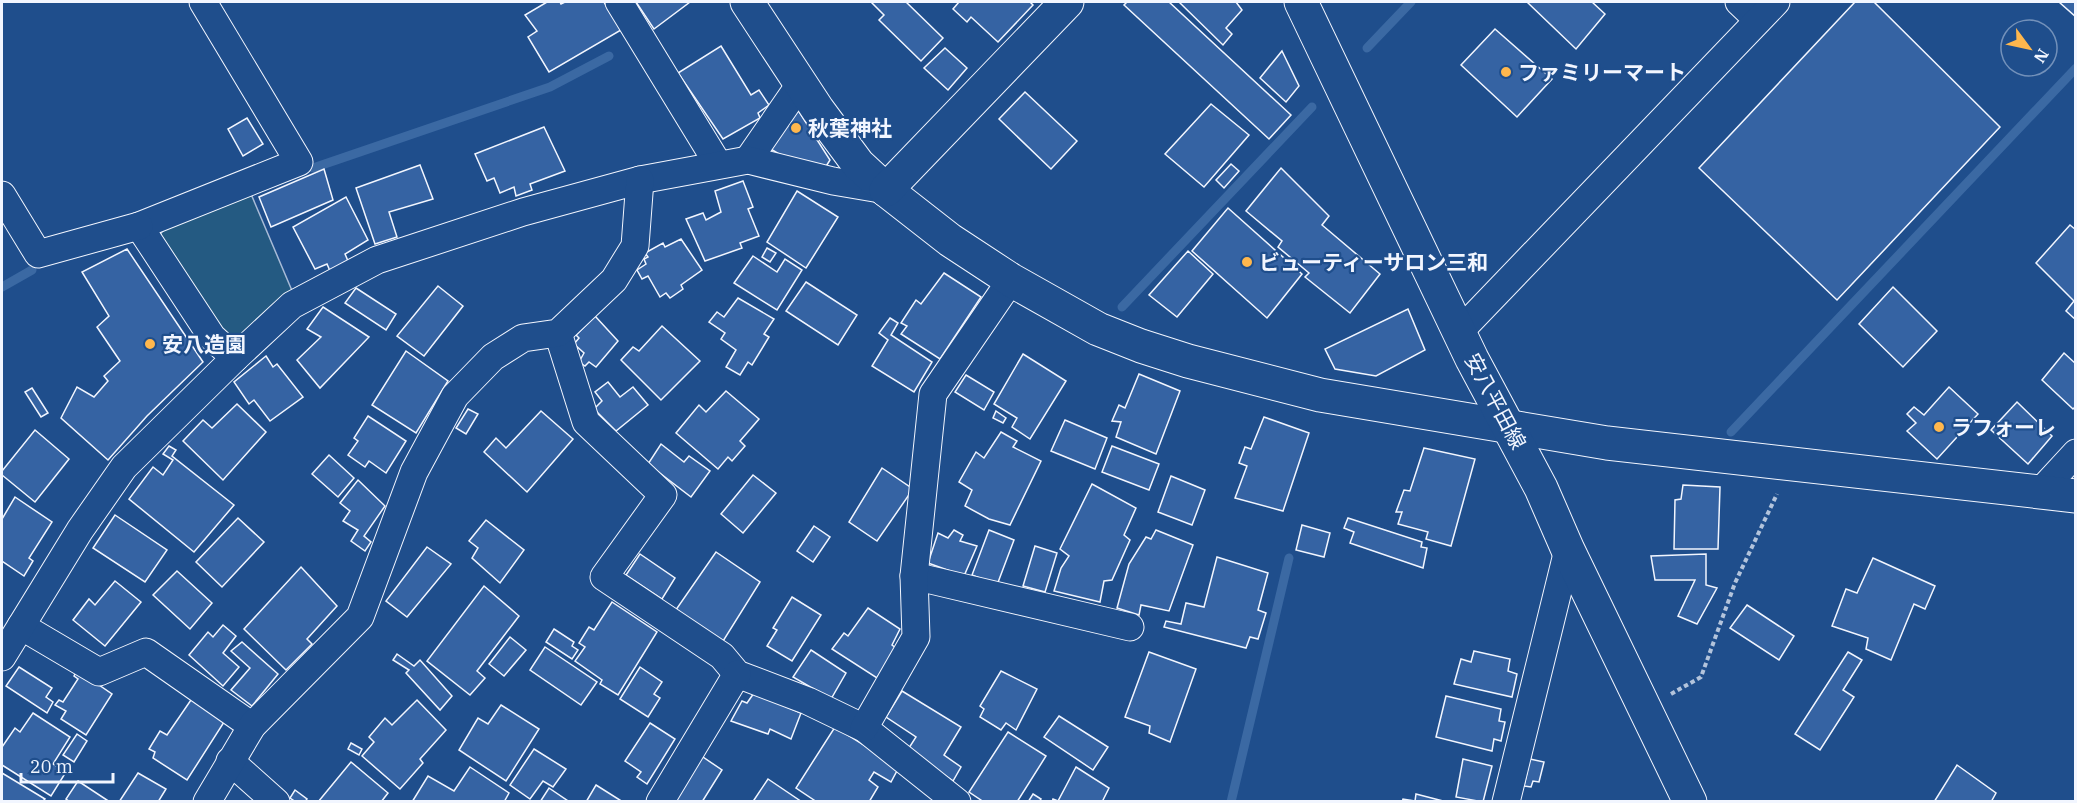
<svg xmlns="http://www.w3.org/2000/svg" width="2077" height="803" font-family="'IBM Plex Serif','Noto Sans JP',serif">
	<rect width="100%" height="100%" fill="#1f4e8c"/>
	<!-- green -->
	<path fill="#245a82" stroke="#a8bbd7" stroke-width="1.5" d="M 251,194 L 293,293 L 242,338 L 223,332 L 158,237 L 166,227 Z"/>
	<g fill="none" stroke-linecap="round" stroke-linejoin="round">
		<!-- stream -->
		<g stroke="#3b69a3" stroke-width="9">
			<path d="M 1367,48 L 1411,2"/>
			<path d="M 313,168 L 550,87 L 609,56"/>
			<path d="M 2,287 L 32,270"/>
			<path d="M 1122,307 L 1312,107"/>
			<path d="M 1731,432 L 2076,68"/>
			<path d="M 1231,802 L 1289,558"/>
		</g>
	</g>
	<!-- building -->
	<g fill="#3563a3" stroke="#f2f6ff" stroke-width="1.5">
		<path d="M 547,2 L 560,2 L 561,4 L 565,2 L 604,2 L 621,30 L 549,72 L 528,37 L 537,31 L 525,15 Z"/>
		<path d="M 636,2 L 690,2 L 654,29 Z"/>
		<path d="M 871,2 L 906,2 L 943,38 L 921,61 L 879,20 L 884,15 Z"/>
		<path d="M 959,2 L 1030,2 L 1033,5 L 998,42 L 971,17 L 967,22 L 953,9 Z"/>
		<path d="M 1127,2 L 1169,2 L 1291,115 L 1269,139 L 1124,5 Z"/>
		<path d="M 1179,2 L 1236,2 L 1242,10 L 1226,28 L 1232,34 L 1223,45 Z"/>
		<path d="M 1527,2 L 1592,2 L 1605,14 L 1576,49 Z"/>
		<path d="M 1855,2 L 1874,2 L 2000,127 L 1837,300 L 1699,168 Z"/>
		<path d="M 2059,2 L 2076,2 L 2076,17 Z"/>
		<path d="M 1495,29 L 1552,79 L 1517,117 L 1461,65 Z"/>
		<path d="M 721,46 L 751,95 L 759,90 L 769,105 L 758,113 L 760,118 L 723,139 L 678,73 Z"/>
		<path d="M 945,48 L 967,68 L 948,90 L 924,68 Z"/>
		<path d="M 1282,51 L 1299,86 L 1286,102 L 1260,78 Z"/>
		<path d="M 1025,92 L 1077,141 L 1051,169 L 999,119 Z"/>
		<path d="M 1211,104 L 1249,135 L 1204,187 L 1165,154 Z"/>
		<path d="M 796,107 L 830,160 L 825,168 L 779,154 L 769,148 Z"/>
		<path d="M 247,118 L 263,144 L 243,156 L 228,129 Z"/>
		<path d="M 544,127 L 565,171 L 530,184 L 532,190 L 516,196 L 514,187 L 500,193 L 494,178 L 487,181 L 475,154 Z"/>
		<path d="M 1231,164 L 1239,171 L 1224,188 L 1216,180 Z"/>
		<path d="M 420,165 L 433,199 L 389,212 L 397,237 L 375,244 L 356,188 Z"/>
		<path d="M 1281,168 L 1329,216 L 1322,225 L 1380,274 L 1350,313 L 1305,277 L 1309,273 L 1278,247 L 1282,241 L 1246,211 Z"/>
		<path d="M 324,169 L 333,200 L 271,227 L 259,197 Z"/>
		<path d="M 743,181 L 753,207 L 748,209 L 759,236 L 740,243 L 742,248 L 705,261 L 686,219 L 703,213 L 706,220 L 721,212 L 715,191 Z"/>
		<path d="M 797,191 L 838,217 L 806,268 L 767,242 Z"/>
		<path d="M 346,197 L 368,240 L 345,254 L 348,261 L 330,271 L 327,264 L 315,269 L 293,227 Z"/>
		<path d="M 1228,208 L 1302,274 L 1267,318 L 1192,251 Z"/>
		<path d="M 2070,225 L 2076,230 L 2076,320 L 2066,311 L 2074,301 L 2036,263 Z"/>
		<path d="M 681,239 L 702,270 L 681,285 L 683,289 L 670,298 L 666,293 L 660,297 L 648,276 L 642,279 L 637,270 L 646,264 L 644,259 L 648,257 L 645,253 L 663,243 L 665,247 Z"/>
		<path d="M 767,248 L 776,253 L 770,262 L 762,257 Z"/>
		<path d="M 127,249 L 203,362 L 147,416 L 108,460 L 61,418 L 77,387 L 94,397 L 108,381 L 104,376 L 120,361 L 97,327 L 109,316 L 82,272 Z"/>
		<path d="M 1188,251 L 1213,274 L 1177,317 L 1149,295 Z"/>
		<path d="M 753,256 L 777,272 L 785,259 L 802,270 L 777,310 L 734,283 Z"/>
		<path d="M 944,273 L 981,297 L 940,359 L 901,334 L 907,326 L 901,323 L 916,300 L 921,304 Z"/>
		<path d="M 806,282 L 857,315 L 838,345 L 786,311 Z"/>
		<path d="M 438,286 L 463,306 L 424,356 L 397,336 Z"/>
		<path d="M 1893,287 L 1937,331 L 1903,367 L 1859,324 Z"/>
		<path d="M 356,288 L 396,314 L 386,330 L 345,303 Z"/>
		<path d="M 738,298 L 774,319 L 764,334 L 769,337 L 752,365 L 748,362 L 740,375 L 726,367 L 736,350 L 721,339 L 725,333 L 709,322 L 717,312 L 724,317 Z"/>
		<path d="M 323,307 L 369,337 L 320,388 L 297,360 L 321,337 L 307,329 Z"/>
		<path d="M 1408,309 L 1425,350 L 1376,376 L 1335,369 L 1325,349 Z"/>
		<path d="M 595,316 L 618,341 L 596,367 L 589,362 L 585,366 L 579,362 L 584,353 L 574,344 L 579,338 L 576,335 Z"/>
		<path d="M 890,318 L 898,323 L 891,335 L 932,362 L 914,392 L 872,366 L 888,340 L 879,333 Z"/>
		<path d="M 662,326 L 700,361 L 661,400 L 621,360 L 633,347 L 639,351 Z"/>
		<path d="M 406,351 L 448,381 L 416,433 L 372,405 Z"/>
		<path d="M 2064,353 L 2076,364 L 2076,406 L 2073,409 L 2042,380 Z"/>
		<path d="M 1023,354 L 1066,381 L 1030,439 L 1012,427 L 1017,418 L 994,404 Z"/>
		<path d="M 266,356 L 273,367 L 277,364 L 303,397 L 270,421 L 254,400 L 249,404 L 234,382 Z"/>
		<path d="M 1139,374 L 1180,391 L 1156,454 L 1116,437 L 1121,422 L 1112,421 L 1119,405 L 1125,408 Z"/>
		<path d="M 966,375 L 994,392 L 984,410 L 955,392 Z"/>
		<path d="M 608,382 L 620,397 L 633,387 L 648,405 L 616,431 L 594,409 L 602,401 L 595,392 Z"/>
		<path d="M 1949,387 L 1978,414 L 1937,459 L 1907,431 L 1916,423 L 1907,414 L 1914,407 L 1924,415 Z"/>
		<path d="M 32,388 L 48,413 L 41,417 L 25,392 Z"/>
		<path d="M 726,391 L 759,419 L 740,441 L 745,446 L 732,461 L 728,457 L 718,469 L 676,433 L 699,405 L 706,412 Z"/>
		<path d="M 2017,402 L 2052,436 L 2028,464 L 1991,430 Z"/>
		<path d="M 237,404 L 266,432 L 223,480 L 183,441 L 203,420 L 212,428 Z"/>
		<path d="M 468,409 L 478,414 L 466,434 L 456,428 Z"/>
		<path d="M 541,411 L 573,439 L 527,492 L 484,452 L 496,438 L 506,448 Z"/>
		<path d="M 996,411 L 1006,418 L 1003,423 L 993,418 Z"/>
		<path d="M 368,416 L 406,441 L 386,473 L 369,461 L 365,467 L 348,455 L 358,441 L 354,438 Z"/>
		<path d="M 1264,417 L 1309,433 L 1283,511 L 1235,498 L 1247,466 L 1239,463 L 1245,447 L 1251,449 Z"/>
		<path d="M 1065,420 L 1107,438 L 1095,469 L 1051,451 Z"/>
		<path d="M 35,430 L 69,459 L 35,502 L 2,475 L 2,471 Z"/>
		<path d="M 1001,432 L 1017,441 L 1013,447 L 1041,461 L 1010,525 L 989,519 L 965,506 L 972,490 L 959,482 L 976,452 L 984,458 Z"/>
		<path d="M 661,444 L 684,462 L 689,456 L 710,471 L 691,497 L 648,464 Z"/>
		<path d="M 169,446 L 176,450 L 172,456 L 234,505 L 194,552 L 129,499 L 153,467 L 163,475 L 173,460 L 163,454 Z"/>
		<path d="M 1112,446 L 1159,464 L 1149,490 L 1102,472 Z"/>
		<path d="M 1424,448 L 1475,459 L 1451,546 L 1426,539 L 1428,532 L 1398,524 L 1402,512 L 1396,512 L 1404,490 L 1410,491 Z"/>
		<path d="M 329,455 L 354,478 L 338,497 L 312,474 Z"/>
		<path d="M 882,468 L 913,489 L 877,541 L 849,522 Z"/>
		<path d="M 753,475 L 776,493 L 743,533 L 721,514 Z"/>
		<path d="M 1171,476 L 1205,490 L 1192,525 L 1158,512 Z"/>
		<path d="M 358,480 L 385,506 L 364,536 L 371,542 L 365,551 L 351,541 L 358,530 L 343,521 L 350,511 L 340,503 Z"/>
		<path d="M 1092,484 L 1136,508 L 1124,535 L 1130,540 L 1112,580 L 1104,581 L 1100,602 L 1054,591 L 1061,568 L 1069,556 L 1060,549 Z"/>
		<path d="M 1683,485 L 1720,487 L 1718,549 L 1674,549 L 1675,500 L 1681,499 Z"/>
		<path d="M 15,497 L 52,522 L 29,558 L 33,561 L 24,576 L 2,561 L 2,519 Z"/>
		<path d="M 115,515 L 167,550 L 145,582 L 93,548 Z"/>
		<path d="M 238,518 L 264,542 L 222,587 L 196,562 Z"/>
		<path d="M 1348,518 L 1422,542 L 1421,547 L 1427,548 L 1423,568 L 1350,543 L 1354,532 L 1344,528 Z"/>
		<path d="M 486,520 L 524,550 L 500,583 L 472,558 L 478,548 L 469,541 Z"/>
		<path d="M 1302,525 L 1330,533 L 1324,557 L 1296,550 Z"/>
		<path d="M 814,526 L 830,537 L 813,562 L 797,551 Z"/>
		<path d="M 954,530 L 963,535 L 960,541 L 977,546 L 964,576 L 928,563 L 938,533 L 948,538 Z"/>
		<path d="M 989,530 L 1014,540 L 997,585 L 972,575 Z"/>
		<path d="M 1156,530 L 1193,545 L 1169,611 L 1141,605 L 1139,615 L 1117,608 L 1129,564 L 1146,537 L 1151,539 Z"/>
		<path d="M 1035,546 L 1057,553 L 1045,592 L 1023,586 Z"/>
		<path d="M 427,547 L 451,564 L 407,617 L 386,601 Z"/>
		<path d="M 716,552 L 760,582 L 720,646 L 673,614 Z"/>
		<path d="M 640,554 L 675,578 L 662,599 L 626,575 Z"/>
		<path d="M 1706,554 L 1706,585 L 1717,588 L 1697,624 L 1678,616 L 1695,580 L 1655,580 L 1651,556 Z"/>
		<path d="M 1217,557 L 1268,573 L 1258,610 L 1266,613 L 1258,639 L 1250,637 L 1246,648 L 1164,627 L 1166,621 L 1181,624 L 1186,603 L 1204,607 Z"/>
		<path d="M 1873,558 L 1935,586 L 1925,609 L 1914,604 L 1891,660 L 1866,649 L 1868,638 L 1832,626 L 1846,589 L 1857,593 Z"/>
		<path d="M 301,567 L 337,606 L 307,639 L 312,644 L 286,670 L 244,629 Z"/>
		<path d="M 177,571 L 212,603 L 190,629 L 153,595 Z"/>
		<path d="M 115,581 L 141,602 L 105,646 L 73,620 L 89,599 L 95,605 Z"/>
		<path d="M 484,586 L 519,616 L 477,671 L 485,678 L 470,695 L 427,661 Z"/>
		<path d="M 792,597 L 821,615 L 792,661 L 767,646 L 777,630 L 773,628 Z"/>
		<path d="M 612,602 L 657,632 L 618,695 L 600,684 L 602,680 L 575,661 L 585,647 L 579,643 L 589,627 L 594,630 Z"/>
		<path d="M 1747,605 L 1794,636 L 1779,660 L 1730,628 Z"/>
		<path d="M 868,608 L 900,629 L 892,645 L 896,648 L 877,678 L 832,649 L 844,633 L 848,636 Z"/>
		<path d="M 223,625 L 236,636 L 223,653 L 239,667 L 223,686 L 189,655 L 208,632 L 213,637 Z"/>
		<path d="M 554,629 L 574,642 L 572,646 L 578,650 L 572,659 L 546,642 Z"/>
		<path d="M 510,637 L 526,650 L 504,676 L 489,664 Z"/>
		<path d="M 242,642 L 278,674 L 252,706 L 231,690 L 250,668 L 231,651 Z"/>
		<path d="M 545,647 L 597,682 L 581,705 L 530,670 Z"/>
		<path d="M 811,650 L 846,673 L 831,699 L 793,677 Z"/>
		<path d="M 1474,651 L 1510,659 L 1508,671 L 1517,674 L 1512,697 L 1454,684 L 1461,659 L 1471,662 Z"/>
		<path d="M 1149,652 L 1196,669 L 1170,742 L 1149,733 L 1150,726 L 1125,717 Z"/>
		<path d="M 1848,652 L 1862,660 L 1843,690 L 1854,697 L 1820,750 L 1795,734 Z"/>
		<path d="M 397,654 L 414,666 L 420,660 L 452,696 L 440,710 L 406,673 L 409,670 L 393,660 Z"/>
		<path d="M 19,667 L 52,688 L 46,697 L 53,702 L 47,713 L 6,686 Z"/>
		<path d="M 640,667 L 662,682 L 654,694 L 660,698 L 648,717 L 620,699 Z"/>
		<path d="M 77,670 L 112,694 L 86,735 L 61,719 L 66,711 L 55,705 L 59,700 L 63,702 L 78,679 L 74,676 Z"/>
		<path d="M 1001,671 L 1037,689 L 1016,730 L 1006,723 L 1001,730 L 980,717 L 984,709 L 980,706 Z"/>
		<path d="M 902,691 L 961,727 L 944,755 L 961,767 L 953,781 L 907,751 L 916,737 L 886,717 Z"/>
		<path d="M 754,693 L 801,713 L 791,739 L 770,729 L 768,734 L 731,721 L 742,701 L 747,703 Z"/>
		<path d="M 1446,696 L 1501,709 L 1499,721 L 1505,722 L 1501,741 L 1494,739 L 1492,751 L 1436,737 Z"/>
		<path d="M 193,697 L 226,719 L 187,780 L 153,758 L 155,752 L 149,749 L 160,731 L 167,735 Z"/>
		<path d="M 417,700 L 446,730 L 420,759 L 423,763 L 400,789 L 362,756 L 374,742 L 369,737 L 385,718 L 392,725 Z"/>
		<path d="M 501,705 L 539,729 L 506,781 L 459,750 L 478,718 L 488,724 Z"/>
		<path d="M 33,713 L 70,737 L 53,764 L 66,772 L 51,796 L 2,765 L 2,747 L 15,728 L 20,732 Z"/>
		<path d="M 1059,716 L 1108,747 L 1093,770 L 1044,737 Z"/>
		<path d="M 650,723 L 675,739 L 647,784 L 637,777 L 641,772 L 625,761 Z"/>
		<path d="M 835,727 L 899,767 L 891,782 L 874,772 L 869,780 L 878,787 L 869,802 L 817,802 L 796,788 Z"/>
		<path d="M 1008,732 L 1046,756 L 1017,802 L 984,802 L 969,792 Z"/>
		<path d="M 77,734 L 87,741 L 74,762 L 63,755 Z"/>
		<path d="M 351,743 L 362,749 L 359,755 L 348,749 Z"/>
		<path d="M 534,749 L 566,769 L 553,787 L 543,781 L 530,799 L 510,785 Z"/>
		<path d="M 700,755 L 722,770 L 702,802 L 670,802 Z"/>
		<path d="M 1463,759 L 1492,766 L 1483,802 L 1456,797 Z"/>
		<path d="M 1530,759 L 1544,762 L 1539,782 L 1533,781 L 1531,787 L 1524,786 Z"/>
		<path d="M 351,762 L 388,793 L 381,802 L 318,802 Z"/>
		<path d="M 1957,765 L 1996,793 L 1991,802 L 1934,802 Z"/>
		<path d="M 470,767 L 509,793 L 504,802 L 412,802 L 428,776 L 454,791 Z"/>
		<path d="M 1076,767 L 1109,788 L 1102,802 L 1052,802 L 1053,799 L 1058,801 Z"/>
		<path d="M 2,773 L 45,799 L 42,802 L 2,802 Z"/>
		<path d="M 138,773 L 166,789 L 158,802 L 119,802 Z"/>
		<path d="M 768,779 L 802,802 L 756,802 L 754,800 Z"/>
		<path d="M 78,781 L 110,802 L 70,802 L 66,799 Z"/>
		<path d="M 596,785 L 623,802 L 586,802 Z"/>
		<path d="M 549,788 L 568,801 L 568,802 L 540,802 Z"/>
		<path d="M 295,790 L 307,799 L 305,802 L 296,802 L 290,798 Z"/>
		<path d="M 1033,794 L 1041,799 L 1039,802 L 1028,802 Z"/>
		<path d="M 1416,794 L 1447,802 L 1402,802 L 1403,799 L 1415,801 Z"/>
	</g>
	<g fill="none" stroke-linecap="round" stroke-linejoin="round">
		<!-- minor casing -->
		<g stroke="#f2f6ff" stroke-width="29">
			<g id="minor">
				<path d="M 203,2 L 299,162 L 139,226 L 212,337 L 235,358"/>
				<path d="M 619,2 L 718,164"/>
				<path d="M 1739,2 L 1758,20"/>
				<path d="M 748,160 L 801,83"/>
				<path d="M 2,195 L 38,254 L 139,226"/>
				<path d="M 1460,331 L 1776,2"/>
				<path d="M 558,333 L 586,422 L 663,495 L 604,577 L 722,656 L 737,674 L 808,701 L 864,728 L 957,802"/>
				<path d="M 2040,492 L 2076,453"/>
				<path d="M 914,576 L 1130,627"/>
				<path d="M 21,626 L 99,672 L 146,652 L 252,726"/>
				<path d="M 2,657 L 80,530 L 124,467 L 235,358 L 292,305 L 377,260 L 523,212 L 640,180 L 748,160 L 833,181 L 886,190"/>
				<path d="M 864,728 L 916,637 L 914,576 L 933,394 L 1011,280"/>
				<path d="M 230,761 L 276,802"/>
				<path d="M 207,802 L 252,726 L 360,617 L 414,472 L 455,396 L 493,357 L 523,338 L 558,333 L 614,280 L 635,246 L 640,180"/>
				<path d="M 660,802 L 737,674"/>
				<path d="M 1506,802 L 1568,550"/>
			</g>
		</g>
		<!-- tertiary casing -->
		<g stroke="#f2f6ff" stroke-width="35">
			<g id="tertiary">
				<path d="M 747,2 L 818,110 L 858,164 L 886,190 L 950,240 L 1011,280 L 1098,329 L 1141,346 L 1188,361 L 1320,395 L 1607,443 L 2076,496"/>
				<path d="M 886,190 L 1067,2"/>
			</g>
		</g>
		<!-- secondary casing -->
		<g stroke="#f2f6ff" stroke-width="35">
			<path id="secondary" d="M 1301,2 L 1472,359 L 1541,488 L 1568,550 L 1690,802"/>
		</g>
		<!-- path -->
		<path stroke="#b3c4dc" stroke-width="4" stroke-dasharray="4.5 3" stroke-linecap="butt" d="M 1671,694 L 1701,677 L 1735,583 L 1777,494"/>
		<!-- minor -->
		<use href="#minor" stroke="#1f4e8c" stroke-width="27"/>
		<!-- tertiary -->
		<use href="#tertiary" stroke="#1f4e8c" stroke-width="33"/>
		<!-- secondary -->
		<use href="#secondary" stroke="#1f4e8c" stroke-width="33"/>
	</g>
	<!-- markers -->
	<g fill="#ffb74d" stroke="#1f4e8c" stroke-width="2">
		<circle cx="1506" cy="72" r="6"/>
		<circle cx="796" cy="128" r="6"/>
		<circle cx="1247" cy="262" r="6"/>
		<circle cx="150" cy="344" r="6"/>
		<circle cx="1939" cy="427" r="6"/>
	</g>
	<g text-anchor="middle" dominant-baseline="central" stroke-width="4.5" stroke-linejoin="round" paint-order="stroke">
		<!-- poi labels -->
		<g font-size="21" font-weight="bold" fill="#f2f6ff" stroke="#1f4e8c" text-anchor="start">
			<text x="1518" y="72">ファミリーマート</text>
			<text x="808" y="128">秋葉神社</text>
			<text x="1259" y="262">ビューティーサロン三和</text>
			<text x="162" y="344">安八造園</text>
			<text x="1951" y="427">ラフォーレ</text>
		</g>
		<!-- street labels -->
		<g font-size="21" fill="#f2f6ff" stroke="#1f4e8c">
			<text transform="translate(1496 401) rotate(62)">安八平田線</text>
		</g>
	</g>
	<!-- border -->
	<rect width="2077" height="803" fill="none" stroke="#f2f6ff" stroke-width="6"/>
	<!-- north arrow -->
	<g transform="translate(2029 48) rotate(123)"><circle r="28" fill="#1f4e8c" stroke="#7391ba" stroke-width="1.5"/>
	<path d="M0-4.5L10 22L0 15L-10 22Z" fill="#ffb74d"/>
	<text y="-9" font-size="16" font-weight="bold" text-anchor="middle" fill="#f2f6ff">N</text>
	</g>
	<!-- scale -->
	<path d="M21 773v9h92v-9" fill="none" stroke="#f2f6ff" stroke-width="3"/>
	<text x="30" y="773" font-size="18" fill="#f2f6ff" stroke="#1f4e8c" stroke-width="4.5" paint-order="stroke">20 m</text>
</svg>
